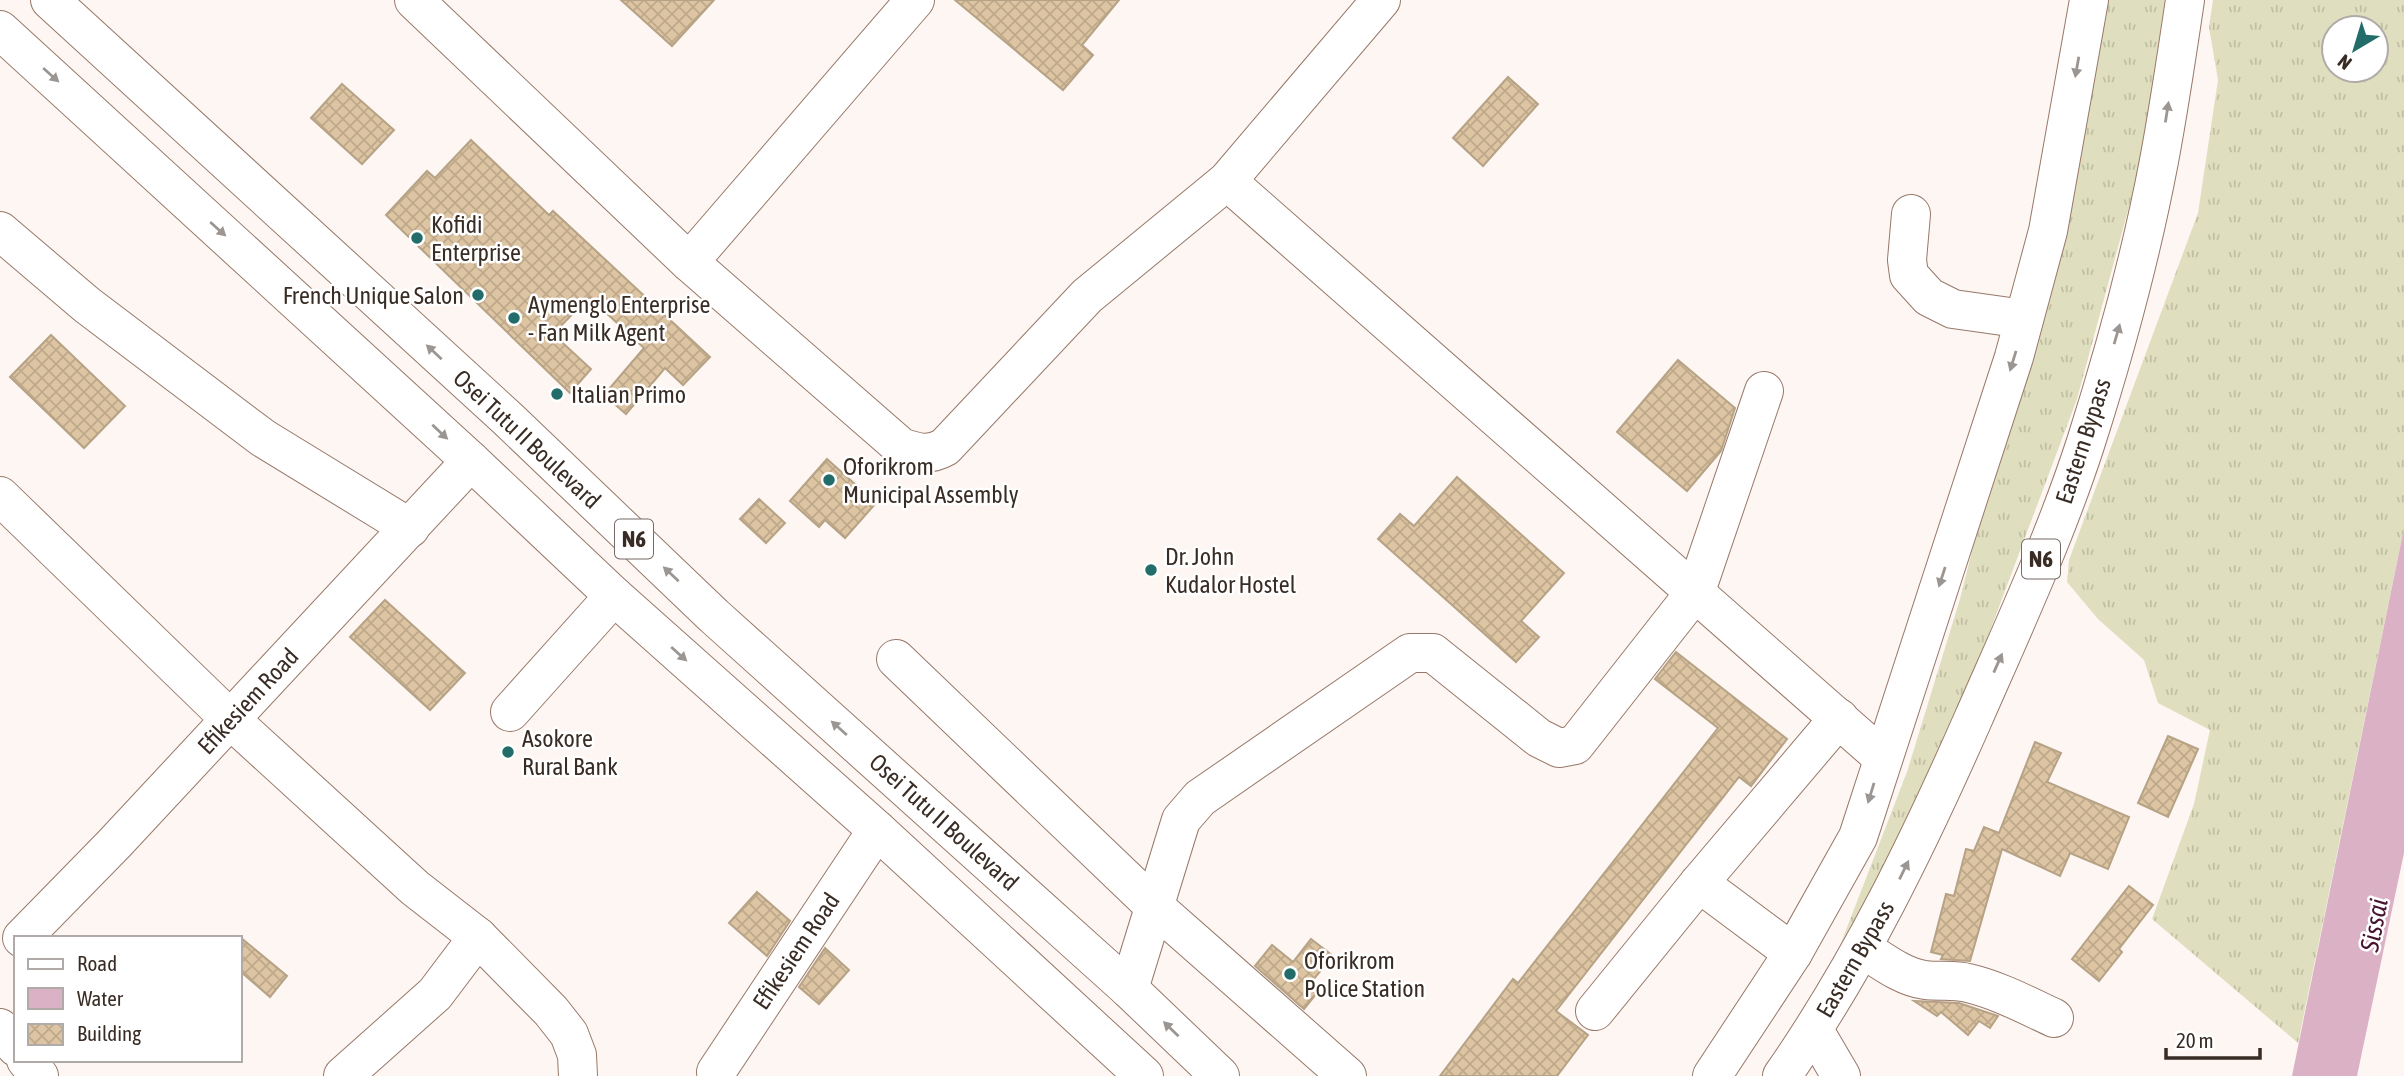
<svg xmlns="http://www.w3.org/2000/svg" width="2404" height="1076" font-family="'Asap Condensed',sans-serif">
	<defs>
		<pattern id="grass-tufts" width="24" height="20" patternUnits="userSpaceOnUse" patternTransform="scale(1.75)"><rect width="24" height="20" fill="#dfdebe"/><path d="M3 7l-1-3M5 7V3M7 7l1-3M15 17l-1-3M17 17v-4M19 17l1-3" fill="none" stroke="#c0bfa3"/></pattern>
		<pattern id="building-cross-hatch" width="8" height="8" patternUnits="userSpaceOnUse" patternTransform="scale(1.75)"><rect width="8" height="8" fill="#ddc4a2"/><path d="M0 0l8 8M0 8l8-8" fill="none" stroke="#bea98b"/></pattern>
	</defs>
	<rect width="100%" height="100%" fill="#fdf6f2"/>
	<!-- grass -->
	<g fill="url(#grass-tufts)" fill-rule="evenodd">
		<path d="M 2108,0 L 2165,0 L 2141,162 L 2077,399 L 1943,756 L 1892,852 L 1841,943 L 1907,772 L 1960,599 L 2106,19 Z"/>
		<path d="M 2213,0 L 2404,0 L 2404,528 L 2298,1043 L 2152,919 L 2194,804 L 2210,730 L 2158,703 L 2144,660 L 2098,619 L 2067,582 L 2069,560 L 2198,213 L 2218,80 L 2209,27 ZM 2376,28 L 2376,70 L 2334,70 L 2334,28 Z"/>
	</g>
	<!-- water -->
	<path fill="#dbb2c5" d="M 2404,528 L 2404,853 L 2357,1076 L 2292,1076 Z"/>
	<!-- building -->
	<g fill="url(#building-cross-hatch)" stroke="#b6a285" stroke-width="2">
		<path d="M 621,0 L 714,0 L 672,46 Z"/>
		<path d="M 955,0 L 1119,0 L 1082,45 L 1093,55 L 1063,90 Z"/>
		<path d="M 1508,77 L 1538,104 L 1483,166 L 1453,138 Z"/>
		<path d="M 342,84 L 394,130 L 362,164 L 311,118 Z"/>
		<path d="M 471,140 L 549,215 L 553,211 L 710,357 L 683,385 L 665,368 L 626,414 L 604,395 L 644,348 L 589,297 L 553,334 L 591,369 L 570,393 L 386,215 L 427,171 L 435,178 Z"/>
		<path d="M 51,335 L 125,406 L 84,448 L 10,377 Z"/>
		<path d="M 1678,360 L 1735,408 L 1721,451 L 1687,491 L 1617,432 Z"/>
		<path d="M 827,459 L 876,503 L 845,538 L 825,520 L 819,527 L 790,501 Z"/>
		<path d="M 1457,477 L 1564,573 L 1521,621 L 1539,637 L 1516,662 L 1378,539 L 1400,514 L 1414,526 Z"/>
		<path d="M 759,499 L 785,523 L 766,543 L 740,519 Z"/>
		<path d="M 385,600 L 465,673 L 430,710 L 350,637 Z"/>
		<path d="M 1676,652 L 1787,739 L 1751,786 L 1739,777 L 1556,1011 L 1588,1035 L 1557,1076 L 1440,1076 L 1513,979 L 1518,983 L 1718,728 L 1655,679 Z"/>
		<path d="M 2168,736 L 2198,749 L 2168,817 L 2138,803 Z"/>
		<path d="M 2035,742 L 2061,753 L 2047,782 L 2129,817 L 2108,869 L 2070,853 L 2060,876 L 2002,849 L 1970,961 L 1941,959 L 1943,955 L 1931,952 L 1946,894 L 1954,896 L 1966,849 L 1974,851 L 1984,827 L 1999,833 Z"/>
		<path d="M 2129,886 L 2153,905 L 2119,949 L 2122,952 L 2099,981 L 2072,959 Z"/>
		<path d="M 757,892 L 790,921 L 767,956 L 729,923 Z"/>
		<path d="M 240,937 L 287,976 L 270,997 L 240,971 Z"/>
		<path d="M 1311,939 L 1333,956 L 1312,981 L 1321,988 L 1304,1009 L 1255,966 L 1272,945 L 1293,962 Z"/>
		<path d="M 825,948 L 849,970 L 819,1004 L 799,987 Z"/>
		<path d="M 1914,1001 L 1959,1003 L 1998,1016 L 1990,1028 L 1979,1021 L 1968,1035 L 1941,1012 L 1937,1016 Z"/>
	</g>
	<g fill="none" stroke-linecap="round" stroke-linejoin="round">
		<!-- minor casing -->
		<g stroke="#987869" stroke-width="40">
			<g id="minor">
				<path d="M 414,0 L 689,262 L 901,447 C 918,453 929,456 945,447 L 1087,296 L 1227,181 L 1381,0"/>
				<path d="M 1227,181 L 1882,757"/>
				<path d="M 1911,214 L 1907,260 L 1909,275 L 1929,297 L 1953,309 L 2024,319"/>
				<path d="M 0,231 L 87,305 L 263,438 L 410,528"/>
				<path d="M 689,262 L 915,0"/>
				<path d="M 0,496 L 231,720 L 415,888 L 478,937 L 551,1011 L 569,1034 L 577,1055 L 578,1076"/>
				<path d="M 896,659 L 1155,907 L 1347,1076"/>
				<path d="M 510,712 L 614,596"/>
				<path d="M 1699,883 L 1793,953"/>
				<path d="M 22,938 L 114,844 L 471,461"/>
				<path d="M 1862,948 C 1881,960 1902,977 1925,980 C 1940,982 1953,979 1968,983 C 1998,990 2026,1005 2054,1018"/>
				<path d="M 1129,989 L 1181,820 L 1200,798 L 1410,653 L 1433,653 L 1539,738 L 1559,748 L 1575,745 L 1696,591 L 1764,391"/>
				<path d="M 1595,1011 L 1699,883 L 1839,718"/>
				<path d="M 0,1028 L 16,1047"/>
				<path d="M 1814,1030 L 1841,1076"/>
				<path d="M 26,1060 L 39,1076"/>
				<path d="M 716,1072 L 877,830"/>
				<path d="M 343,1076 L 435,994 L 478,937"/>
			</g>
		</g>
		<!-- highway casing -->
		<g stroke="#987869" stroke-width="40">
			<g id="highway">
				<path d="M 50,0 L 508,419 L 714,616 L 1129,989 L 1220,1076"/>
				<path d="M 0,30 L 471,461 L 614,596 L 877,830 L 1144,1076"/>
				<path d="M 1712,1076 L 1793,953 L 1858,837 L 2014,357 L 2048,231 L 2089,0"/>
				<path d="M 1782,1076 C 1860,964 1919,842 1974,717 C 2013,628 2056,535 2086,442 C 2115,351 2141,256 2159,161 C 2169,108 2177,54 2185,0"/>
			</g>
		</g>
		<!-- minor -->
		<use href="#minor" stroke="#fff" stroke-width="38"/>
		<!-- highway -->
		<use href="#highway" stroke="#fff" stroke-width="38"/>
	</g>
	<!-- one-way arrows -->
	<defs><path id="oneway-solid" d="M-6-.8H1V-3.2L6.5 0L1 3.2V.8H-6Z" transform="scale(1.75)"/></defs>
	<g fill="#9c9692">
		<use href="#oneway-solid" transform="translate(2077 67) rotate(100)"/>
		<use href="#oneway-solid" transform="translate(51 75) rotate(42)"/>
		<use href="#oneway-solid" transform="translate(2167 112) rotate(-81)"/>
		<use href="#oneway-solid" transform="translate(218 229) rotate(42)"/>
		<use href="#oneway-solid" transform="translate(2117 334) rotate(-74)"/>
		<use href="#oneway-solid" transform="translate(434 352) rotate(-137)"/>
		<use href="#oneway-solid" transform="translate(2013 361) rotate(107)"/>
		<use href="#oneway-solid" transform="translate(440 432) rotate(43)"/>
		<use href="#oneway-solid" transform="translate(671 574) rotate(-137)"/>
		<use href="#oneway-solid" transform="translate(1942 577) rotate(108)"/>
		<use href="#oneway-solid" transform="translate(679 654) rotate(42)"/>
		<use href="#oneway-solid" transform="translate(1998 663) rotate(-66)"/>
		<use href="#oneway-solid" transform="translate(839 728) rotate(-138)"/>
		<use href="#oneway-solid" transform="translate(1871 793) rotate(107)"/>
		<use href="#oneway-solid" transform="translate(1904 870) rotate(-64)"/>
		<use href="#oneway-solid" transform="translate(1171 1029) rotate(-136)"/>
	</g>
	<!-- markers -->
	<g fill="#226d6a" stroke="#fff" stroke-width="2.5">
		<circle cx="417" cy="238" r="7"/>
		<circle cx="478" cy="295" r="7"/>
		<circle cx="514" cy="318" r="7"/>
		<circle cx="557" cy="394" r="7"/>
		<circle cx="829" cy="480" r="7"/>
		<circle cx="1151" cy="570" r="7"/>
		<circle cx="508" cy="752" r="7"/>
		<circle cx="1290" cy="974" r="7"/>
	</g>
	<g text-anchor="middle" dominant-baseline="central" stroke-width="5" stroke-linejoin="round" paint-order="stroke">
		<!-- shield labels -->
		<g fill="#fff" stroke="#746b66" stroke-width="2">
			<rect x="615" y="519.5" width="38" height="39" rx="5"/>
			<rect x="2022" y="539.5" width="38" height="39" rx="5"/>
		</g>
		<g font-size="23" font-weight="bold" fill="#392c25">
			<text x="634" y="539">N6</text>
			<text x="2041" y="559">N6</text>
		</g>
		<!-- poi labels -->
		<g font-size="24" fill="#392c25" stroke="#fff" text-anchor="start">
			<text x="431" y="224">Kofidi<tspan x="431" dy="28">Enterprise</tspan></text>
			<text x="464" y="295" text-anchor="end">French Unique Salon</text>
			<text x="528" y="304">Aymenglo Enterprise<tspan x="528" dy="28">- Fan Milk Agent</tspan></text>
			<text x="571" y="394">Italian Primo</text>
			<text x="843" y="466">Oforikrom<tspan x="843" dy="28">Municipal Assembly</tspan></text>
			<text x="1165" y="556">Dr. John<tspan x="1165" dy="28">Kudalor Hostel</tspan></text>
			<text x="522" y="738">Asokore<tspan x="522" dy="28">Rural Bank</tspan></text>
			<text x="1304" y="960">Oforikrom<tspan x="1304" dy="28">Police Station</tspan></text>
		</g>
		<!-- street labels -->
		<g font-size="24" fill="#392c25" stroke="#fff">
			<text transform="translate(527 439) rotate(43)">Osei Tutu II Boulevard</text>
			<text transform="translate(2083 441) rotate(-72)">Eastern Bypass</text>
			<text transform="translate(248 701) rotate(-47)">Efikesiem Road</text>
			<text transform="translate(944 822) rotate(42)">Osei Tutu II Boulevard</text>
			<text transform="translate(796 951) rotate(-56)">Efikesiem Road</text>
			<text transform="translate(1855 959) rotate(-60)">Eastern Bypass</text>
		</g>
		<!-- water labels -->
		<g font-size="26" font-style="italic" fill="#461430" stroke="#fff">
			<text transform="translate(2374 925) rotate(-79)">Sissai</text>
		</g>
	</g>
	<!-- legend -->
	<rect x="14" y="936" width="228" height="126" fill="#ffffff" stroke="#b0aba8" stroke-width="2"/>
	<rect x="28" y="959" width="35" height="10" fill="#ffffff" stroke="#b0aba8" stroke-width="2"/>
	<text x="77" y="971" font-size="21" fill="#392c25">Road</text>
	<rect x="28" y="988" width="35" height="21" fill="#dbb2c5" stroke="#b0aba8" stroke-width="2"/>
	<text x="77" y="1006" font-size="21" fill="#392c25">Water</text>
	<rect x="28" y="1024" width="35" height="21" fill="url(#building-cross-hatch)" stroke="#b0aba8" stroke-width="2"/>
	<text x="77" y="1041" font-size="21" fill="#392c25">Building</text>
	<!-- north arrow -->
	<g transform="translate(2355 49) rotate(218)"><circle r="33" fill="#ffffff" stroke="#b0aba8" stroke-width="2"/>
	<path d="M0-5L12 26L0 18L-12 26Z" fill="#226d6a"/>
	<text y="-10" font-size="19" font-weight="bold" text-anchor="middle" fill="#392c25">N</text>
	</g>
	<!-- scale -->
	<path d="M2166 1048v10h94v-10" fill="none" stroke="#392c25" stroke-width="3.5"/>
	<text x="2176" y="1048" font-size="21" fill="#392c25" stroke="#ffffff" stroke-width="5" paint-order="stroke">20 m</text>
</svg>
